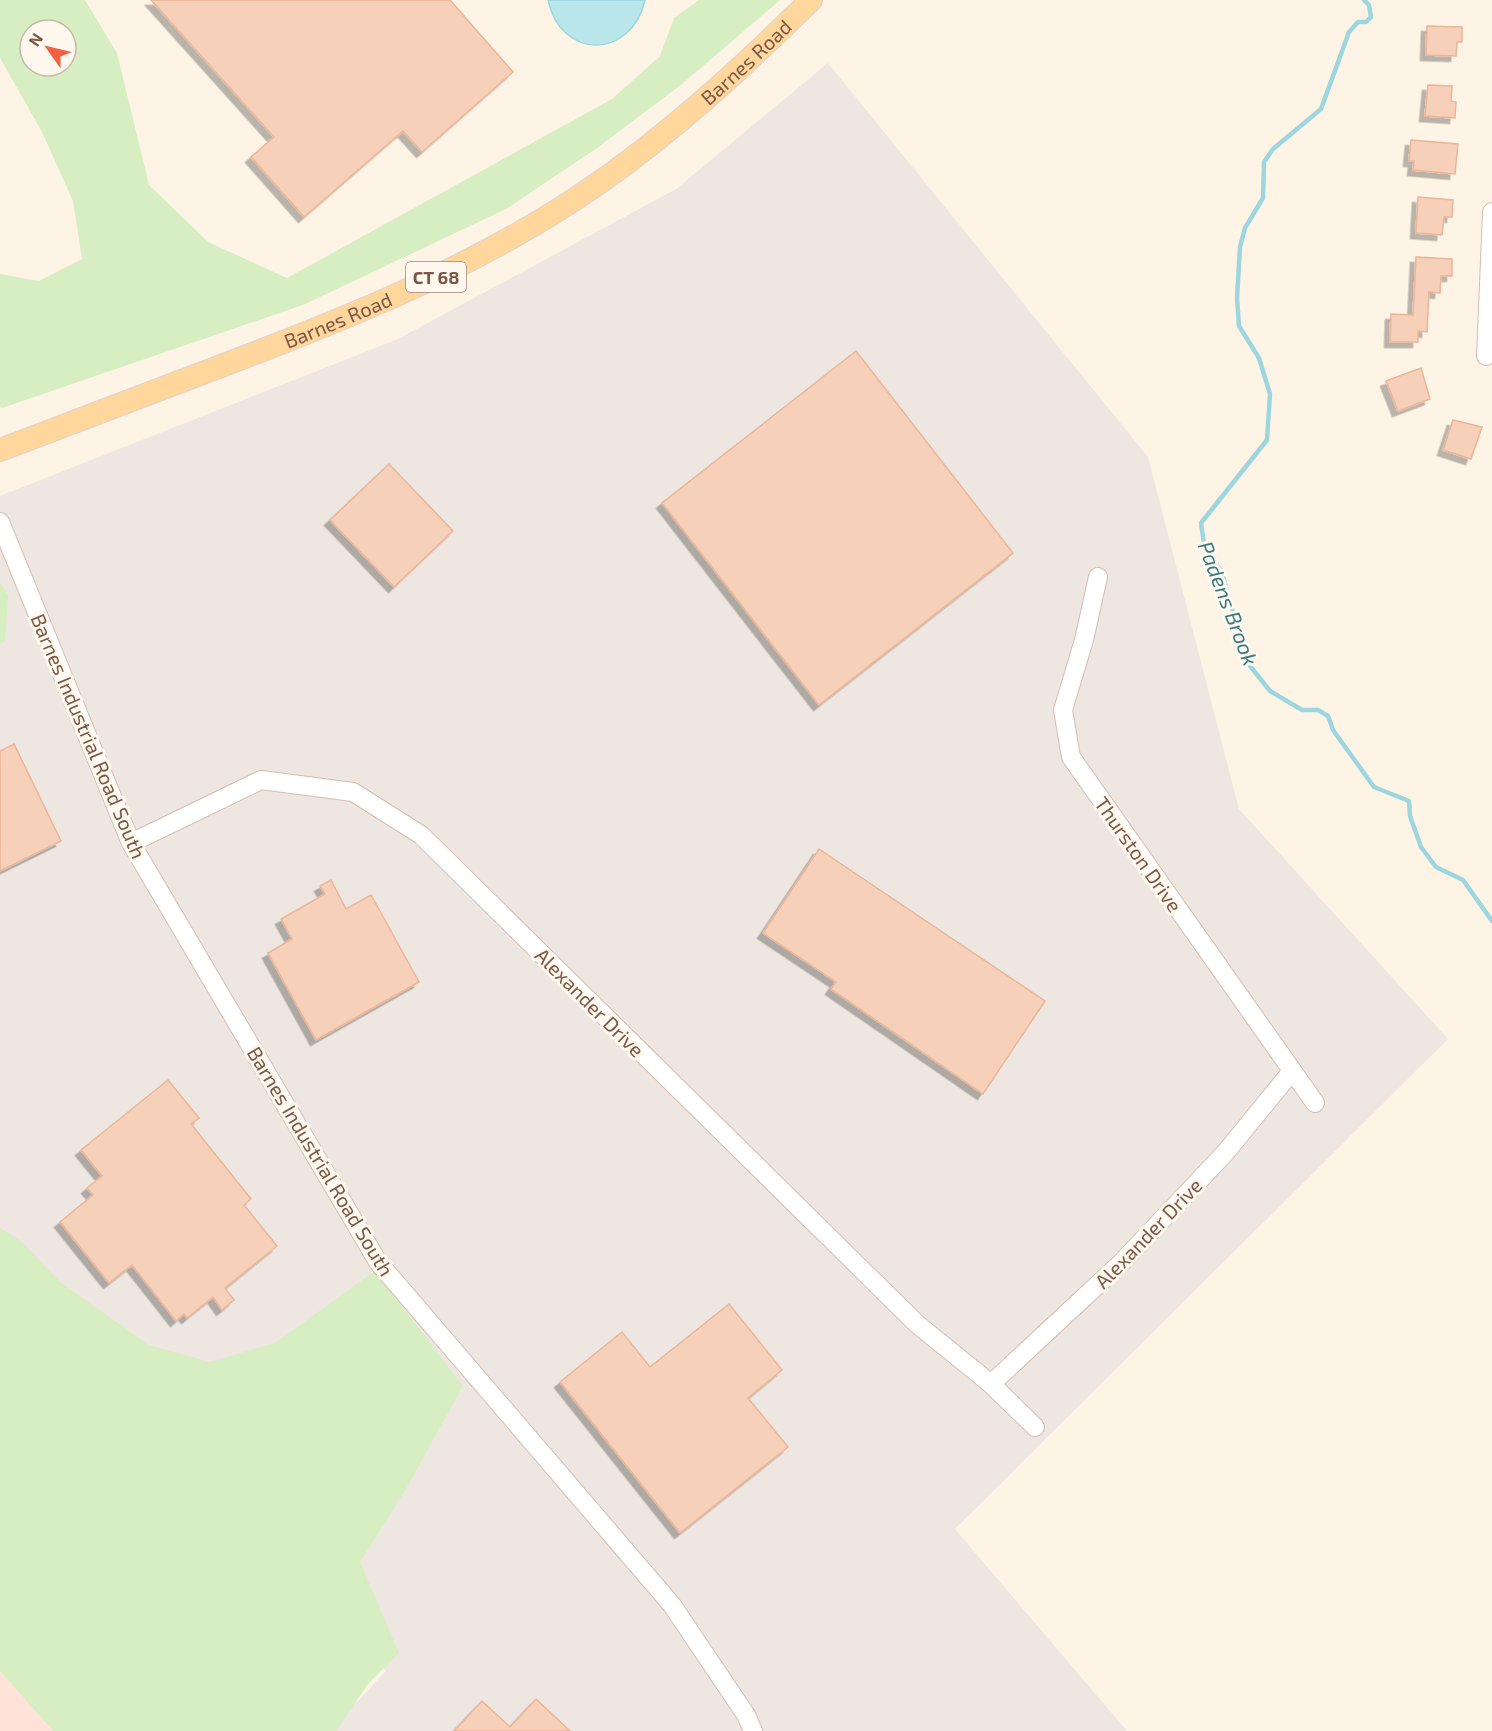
<svg xmlns="http://www.w3.org/2000/svg" width="1492" height="1731" font-family="'Exo 2',sans-serif">
	<defs>
		<filter id="shadow"><feDropShadow dx="-5.5" dy="5.5" stdDeviation="0" flood-color="#0004"/></filter>
	</defs>
	<rect width="100%" height="100%" fill="#fef4e6"/>
	<!-- commercial -->
	<path fill="#ffe3d9" d="M 0,1671 L 53,1731 L 0,1731 Z"/>
	<!-- industrial -->
	<path fill="#eee6e0" d="M 828,63 L 1148,457 L 1239,809 L 1448,1039 L 955,1529 L 1127,1731 L 329,1731 L 386,1671 L 0,1278 L 0,496 L 398,339 L 676,189 Z"/>
	<!-- green -->
	<g fill="#d6eec2" fill-rule="evenodd">
		<path d="M 0,0 L 85,0 L 117,53 L 149,185 L 208,242 L 287,278 L 612,99 L 660,56 L 674,18 L 699,0 L 780,0 L 682,84 L 597,148 L 506,209 L 303,305 L 2,408 L 0,407 L 0,274 L 39,281 L 82,259 L 73,201 L 42,132 L 0,58 ZM 30,30 L 66,30 L 66,66 L 30,66 Z"/>
		<path d="M 0,582 L 8,596 L 5,641 L 0,644 Z"/>
		<path d="M 0,1228 L 21,1241 L 61,1283 L 149,1345 L 210,1362 L 275,1343 L 375,1271 L 463,1386 L 406,1489 L 360,1562 L 399,1653 L 368,1684 L 336,1731 L 53,1731 L 0,1671 Z"/>
	</g>
	<!-- water -->
	<path fill="#b8e6eb" stroke="#9dd6de" stroke-width="1.5" d="M 548,0 L 645,0 C 631,60 561,60 548,0 Z"/>
	<g fill="none" stroke-linecap="round" stroke-linejoin="round">
		<!-- stream -->
		<path stroke="#9dd6de" stroke-width="4.5" d="M 1364,0 L 1369,5 L 1371,17 L 1366,22 L 1358,22 L 1349,32 L 1321,109 L 1273,149 L 1264,162 L 1263,198 L 1245,228 L 1240,247 L 1237,298 L 1239,326 L 1259,358 L 1270,394 L 1267,440 L 1201,523 L 1204,544 L 1222,573 L 1247,662 L 1270,691 L 1302,710 L 1318,710 L 1328,716 L 1333,730 L 1374,787 L 1409,801 L 1410,816 L 1421,847 L 1436,867 L 1463,880 L 1492,921"/>
	</g>
	<!-- building -->
	<g fill="#f7d0ba" stroke="#ebb599" stroke-width="1.5" filter="url(#shadow)">
		<path d="M 151,0 L 450,0 L 513,72 L 422,152 L 403,131 L 304,217 L 251,157 L 274,137 Z"/>
		<path d="M 1427,26 L 1462,27 L 1462,42 L 1457,42 L 1456,56 L 1426,55 Z"/>
		<path d="M 1428,85 L 1452,86 L 1451,101 L 1456,102 L 1455,118 L 1425,116 Z"/>
		<path d="M 1411,140 L 1458,144 L 1455,174 L 1413,170 L 1414,161 L 1409,161 Z"/>
		<path d="M 1418,197 L 1453,200 L 1452,217 L 1444,217 L 1442,235 L 1416,233 Z"/>
		<path d="M 1416,257 L 1452,259 L 1452,276 L 1441,276 L 1440,293 L 1429,292 L 1427,332 L 1418,331 L 1418,342 L 1390,342 L 1391,314 L 1413,315 Z"/>
		<path d="M 856,351 L 1013,553 L 819,705 L 662,503 Z"/>
		<path d="M 1421,368 L 1430,399 L 1398,411 L 1386,381 Z"/>
		<path d="M 1453,420 L 1482,427 L 1471,459 L 1443,450 Z"/>
		<path d="M 389,464 L 453,531 L 394,587 L 330,520 Z"/>
		<path d="M 14,744 L 61,841 L 0,871 L 0,751 Z"/>
		<path d="M 819,849 L 1045,1001 L 983,1094 L 831,989 L 836,982 L 763,933 Z"/>
		<path d="M 331,880 L 346,909 L 371,895 L 419,982 L 316,1040 L 268,953 L 292,939 L 281,919 L 325,894 L 320,886 Z"/>
		<path d="M 168,1080 L 199,1118 L 191,1124 L 251,1199 L 244,1205 L 277,1246 L 225,1288 L 234,1300 L 222,1310 L 213,1297 L 187,1318 L 184,1314 L 176,1321 L 132,1265 L 109,1283 L 60,1222 L 93,1195 L 87,1188 L 102,1176 L 81,1150 Z"/>
		<path d="M 729,1304 L 782,1370 L 748,1398 L 788,1447 L 680,1533 L 560,1382 L 622,1332 L 650,1367 Z"/>
		<path d="M 536,1699 L 570,1731 L 454,1731 L 482,1701 L 510,1727 Z"/>
	</g>
	<g fill="none" stroke-linecap="round" stroke-linejoin="round">
		<!-- minor casing -->
		<g stroke="#d5bdad" stroke-width="20">
			<g id="minor">
				<path d="M 1486,356 L 1492,212"/>
				<path d="M 0,522 L 131,843 L 378,1262 L 672,1605 L 746,1715 L 753,1731"/>
				<path d="M 1098,577 L 1084,640 L 1063,710 L 1071,757 L 1315,1103"/>
				<path d="M 131,843 L 261,780 L 353,792 L 421,835 L 917,1324 L 991,1384 L 1035,1427"/>
				<path d="M 991,1384 L 1122,1262 L 1225,1153 L 1292,1071"/>
			</g>
		</g>
		<!-- major casing -->
		<g stroke="#ddd3cf" stroke-width="24">
			<g id="major">
				<path id="s1" d="M 0,450 C 76,421 153,392 229,363 C 345,319 461,272 566,205 C 656,147 735,75 811,0"/>
			</g>
		</g>
		<!-- minor -->
		<use href="#minor" stroke="#fff" stroke-width="18"/>
		<!-- major -->
		<use href="#major" stroke="#ffd69c" stroke-width="22"/>
	</g>
	<g text-anchor="middle" dominant-baseline="central" stroke-width="6" stroke-linejoin="round" paint-order="stroke">
		<!-- shield labels -->
		<rect fill="#fff8ee" stroke="#a38779" stroke-width="1.5" x="406" y="262" width="60" height="30" rx="4.5"/>
		<g font-size="18" font-weight="bold" fill="#7b5747">
			<text x="436" y="277">CT 68</text>
		</g>
		<!-- street labels -->
		<g font-size="20" fill="#7b5747" stroke="#fff8ee">
			<text stroke="none"><textPath href="#s1" startOffset="848">Barnes Road</textPath></text>
			<text stroke="none"><textPath href="#s1" startOffset="362">Barnes Road</textPath></text>
			<text transform="translate(89 736) rotate(67)">Barnes Industrial Road South</text>
			<text transform="translate(1139 854) rotate(55)">Thurston Drive</text>
			<text transform="translate(590 1002) rotate(45)">Alexander Drive</text>
			<text transform="translate(321 1161) rotate(59)">Barnes Industrial Road South</text>
			<text transform="translate(1148 1233) rotate(-46)">Alexander Drive</text>
		</g>
		<!-- water labels -->
		<g font-size="21" font-style="italic" fill="#397982" stroke="#fff8ee">
			<text transform="translate(1229 603) rotate(69)">Padens Brook</text>
		</g>
	</g>
	<!-- north arrow -->
	<g transform="translate(48 48) rotate(304)"><circle r="28" fill="#fff8ee" stroke="#cab8ab" stroke-width="1.5"/>
	<path d="M0-4.5L10 22L0 15L-10 22Z" fill="#f45f3f"/>
	<text y="-9" font-size="16" font-weight="bold" text-anchor="middle" fill="#7b5747">N</text>
	</g>
</svg>
